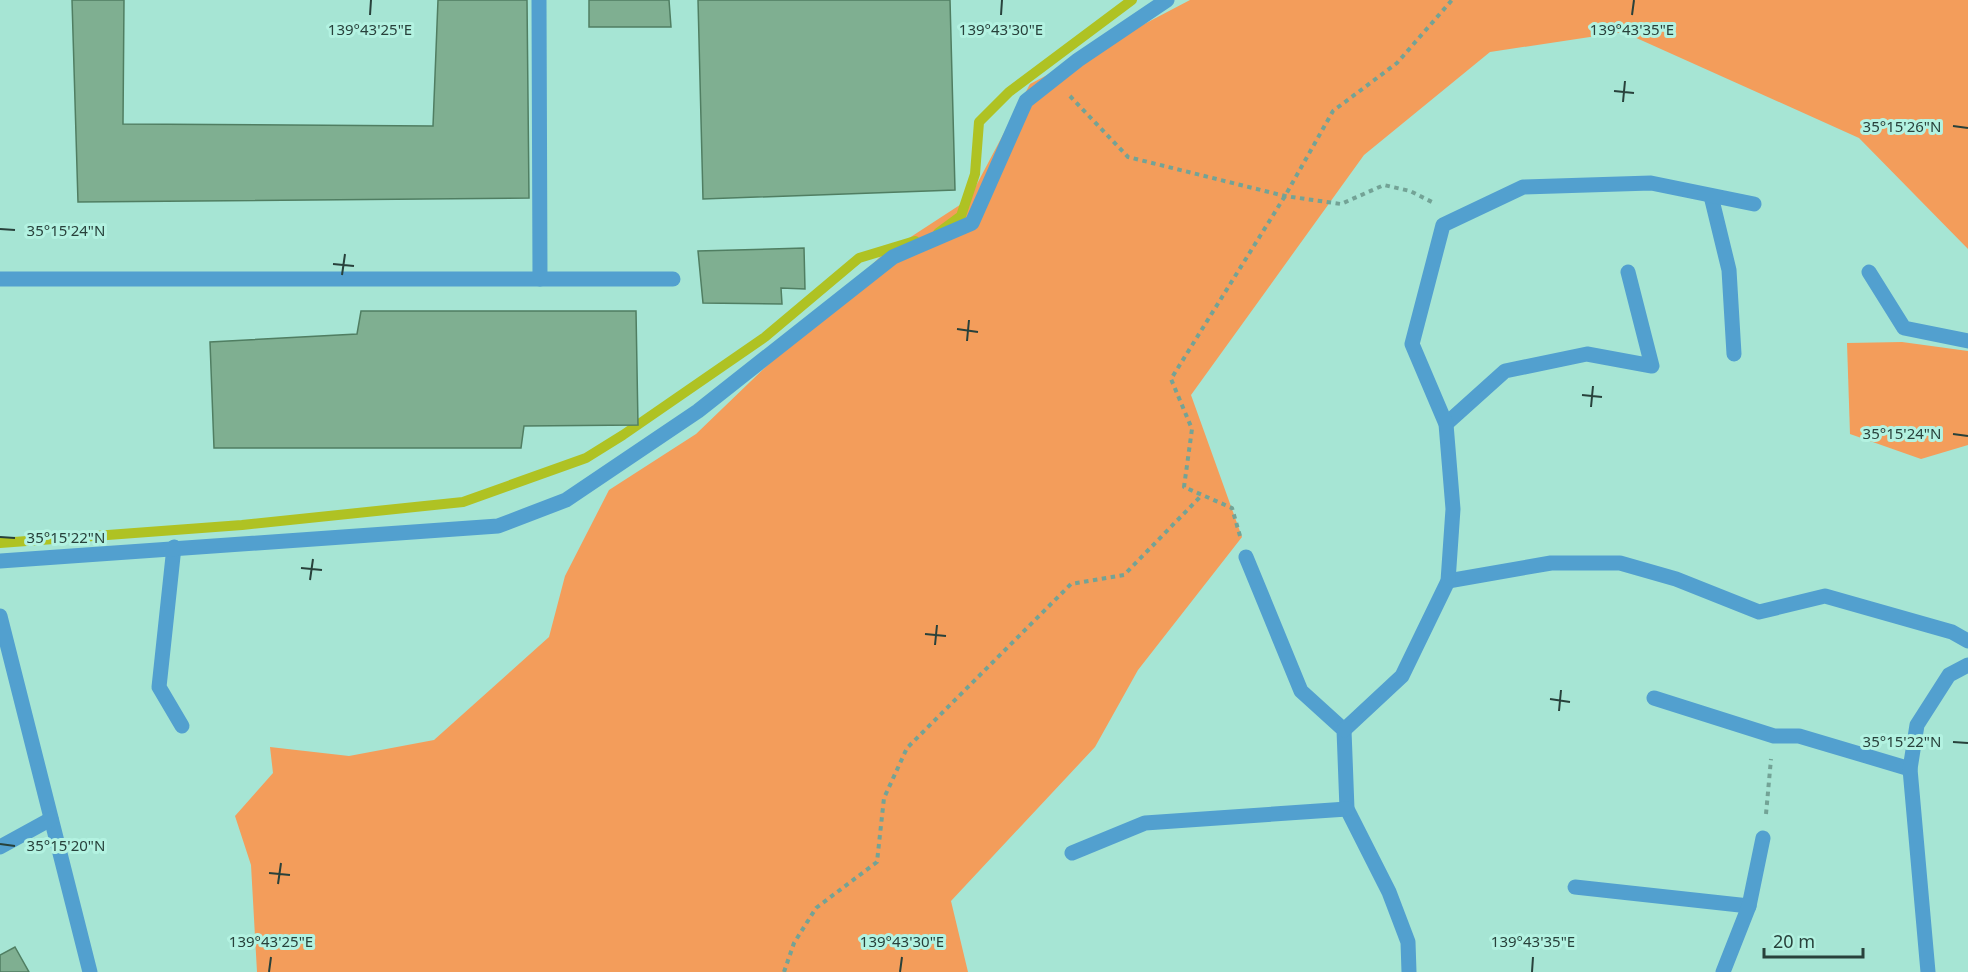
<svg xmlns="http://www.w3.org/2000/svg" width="1968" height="972" font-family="'Noto Sans',sans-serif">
	<rect width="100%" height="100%" fill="#a6e5d4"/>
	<!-- green -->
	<g fill="#f39d5b">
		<path d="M 1190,0 L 1968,0 L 1968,249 L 1859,138 L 1623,32 L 1490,52 L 1364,155 L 1191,395 L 1242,537 L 1138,670 L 1095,747 L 951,901 L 968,972 L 257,972 L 251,865 L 235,816 L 273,773 L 270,747 L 349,756 L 434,740 L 549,637 L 565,576 L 609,490 L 696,434 L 880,257 L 969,199 L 1030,84 Z"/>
		<path d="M 1902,342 L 1968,351 L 1968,445 L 1921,459 L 1850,434 L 1847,343 Z"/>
	</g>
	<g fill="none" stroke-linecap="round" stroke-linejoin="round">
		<!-- stream -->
		<g stroke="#afc223" stroke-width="10">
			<path d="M 938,233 L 961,216 L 975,174 L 979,122 L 1009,92 L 1132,0"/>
			<path d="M 0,543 L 242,525 L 463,502 L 586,458 L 623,435 L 765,337 L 859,258 L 915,241"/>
		</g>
	</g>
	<!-- building -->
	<g fill="#7faf91" stroke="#507e62" stroke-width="1.5">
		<path d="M 72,0 L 124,0 L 123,124 L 433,126 L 438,0 L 527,0 L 529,198 L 78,202 Z"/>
		<path d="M 589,0 L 669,0 L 671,27 L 589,27 Z"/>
		<path d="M 698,0 L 950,0 L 955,190 L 703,199 Z"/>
		<path d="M 804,248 L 805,289 L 781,288 L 782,304 L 703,303 L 698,251 Z"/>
		<path d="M 361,311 L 636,311 L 638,425 L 524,426 L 521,448 L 214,448 L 210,342 L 357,334 Z"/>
		<path d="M 15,947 L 29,972 L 0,972 L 0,955 Z"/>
	</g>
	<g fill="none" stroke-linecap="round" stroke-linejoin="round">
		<!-- path -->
		<g stroke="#73a396" stroke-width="4" stroke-dasharray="4.5 4.5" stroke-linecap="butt">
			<path d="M 1070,96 L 1128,157 L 1285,196 L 1341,204 L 1384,185 L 1410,191 L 1434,203"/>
			<path d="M 1240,536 L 1232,508 L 1184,487 L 1192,429 L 1171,379 L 1285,196 L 1333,111 L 1397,63 L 1452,0"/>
			<path d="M 1766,814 L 1771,759"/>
			<path d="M 784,972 L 794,943 L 816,908 L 877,862 L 884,798 L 907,748 L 1071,584 L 1124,575 L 1201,496"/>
		</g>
		<!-- lane -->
		<g stroke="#52a0cf" stroke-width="15">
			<path d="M 539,0 L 540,279"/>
			<path d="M 0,279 L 673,279"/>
			<path d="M 174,547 L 159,687 L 182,726"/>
			<path d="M 0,561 L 498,526 L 566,500 L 698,411 L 893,257 L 972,223 L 1026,101 L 1078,60 L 1167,0"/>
		</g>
		<!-- street -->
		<g stroke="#52a0cf" stroke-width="15">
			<path d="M 1711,196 L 1729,270 L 1734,354"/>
			<path d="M 1869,272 L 1904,328 L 1968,341"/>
			<path d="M 1446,424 L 1505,371 L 1587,354 L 1652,366 L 1628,272"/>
			<path d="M 1246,557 L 1301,691 L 1344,730 L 1347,809 L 1389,892 L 1408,942 L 1409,972"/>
			<path d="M 1448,581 L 1551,563 L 1620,563 L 1676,579 L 1759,612 L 1825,596 L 1952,632 L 1968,641"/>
			<path d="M 0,616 L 90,972"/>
			<path d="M 1654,698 L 1774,736 L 1799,736 L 1910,769"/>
			<path d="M 1344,730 L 1402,676 L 1448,581 L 1453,509 L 1446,424 L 1412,344 L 1443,225 L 1523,187 L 1651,183 L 1754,204"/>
			<path d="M 0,847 L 51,819"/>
			<path d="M 1072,853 L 1145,823 L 1347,809"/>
			<path d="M 1575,887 L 1749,906"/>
			<path d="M 1723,972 L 1749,906 L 1763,838"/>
			<path d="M 1928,972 L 1910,769 L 1917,725 L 1949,675 L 1968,665"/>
		</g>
	</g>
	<!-- ticks -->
	<path fill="none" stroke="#28413b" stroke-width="2" d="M 370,15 L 371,0M 1001,15 L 1002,0M 1632,15 L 1634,0M 1614,91 L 1634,93M 1623,102 L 1625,81M 1953,126 L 1968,128M 0,229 L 15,230M 333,264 L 354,266M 342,275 L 345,254M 957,329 L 978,332M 967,341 L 969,320M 1582,395 L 1602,397M 1591,407 L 1593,386M 1953,434 L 1968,436M 0,537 L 15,538M 301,568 L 322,570M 310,580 L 313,559M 925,634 L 946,636M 935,645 L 937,625M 1550,699 L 1570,702M 1559,711 L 1561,690M 1953,742 L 1968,743M 0,844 L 15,846M 269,873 L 290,875M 278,884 L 281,863M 269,972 L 271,957M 900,972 L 902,957M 1532,972 L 1533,957"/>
	<g font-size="15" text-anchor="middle" fill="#28413b" stroke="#b3f2e1" stroke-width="6" stroke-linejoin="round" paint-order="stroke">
		<text x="370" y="35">139°43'25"E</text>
		<text x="1001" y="35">139°43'30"E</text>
		<text x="1632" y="35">139°43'35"E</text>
		<text x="1902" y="132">35°15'26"N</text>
		<text x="66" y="236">35°15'24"N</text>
		<text x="1902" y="439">35°15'24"N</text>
		<text x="66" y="543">35°15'22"N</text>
		<text x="1902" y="747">35°15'22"N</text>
		<text x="66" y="851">35°15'20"N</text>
		<text x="271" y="947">139°43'25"E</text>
		<text x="902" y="947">139°43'30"E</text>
		<text x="1533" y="947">139°43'35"E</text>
	</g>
	<!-- scale -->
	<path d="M1764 948v9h99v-9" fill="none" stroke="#28413b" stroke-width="3"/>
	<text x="1773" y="948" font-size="18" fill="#28413b" stroke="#b3f2e1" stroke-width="4.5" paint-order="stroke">20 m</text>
</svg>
